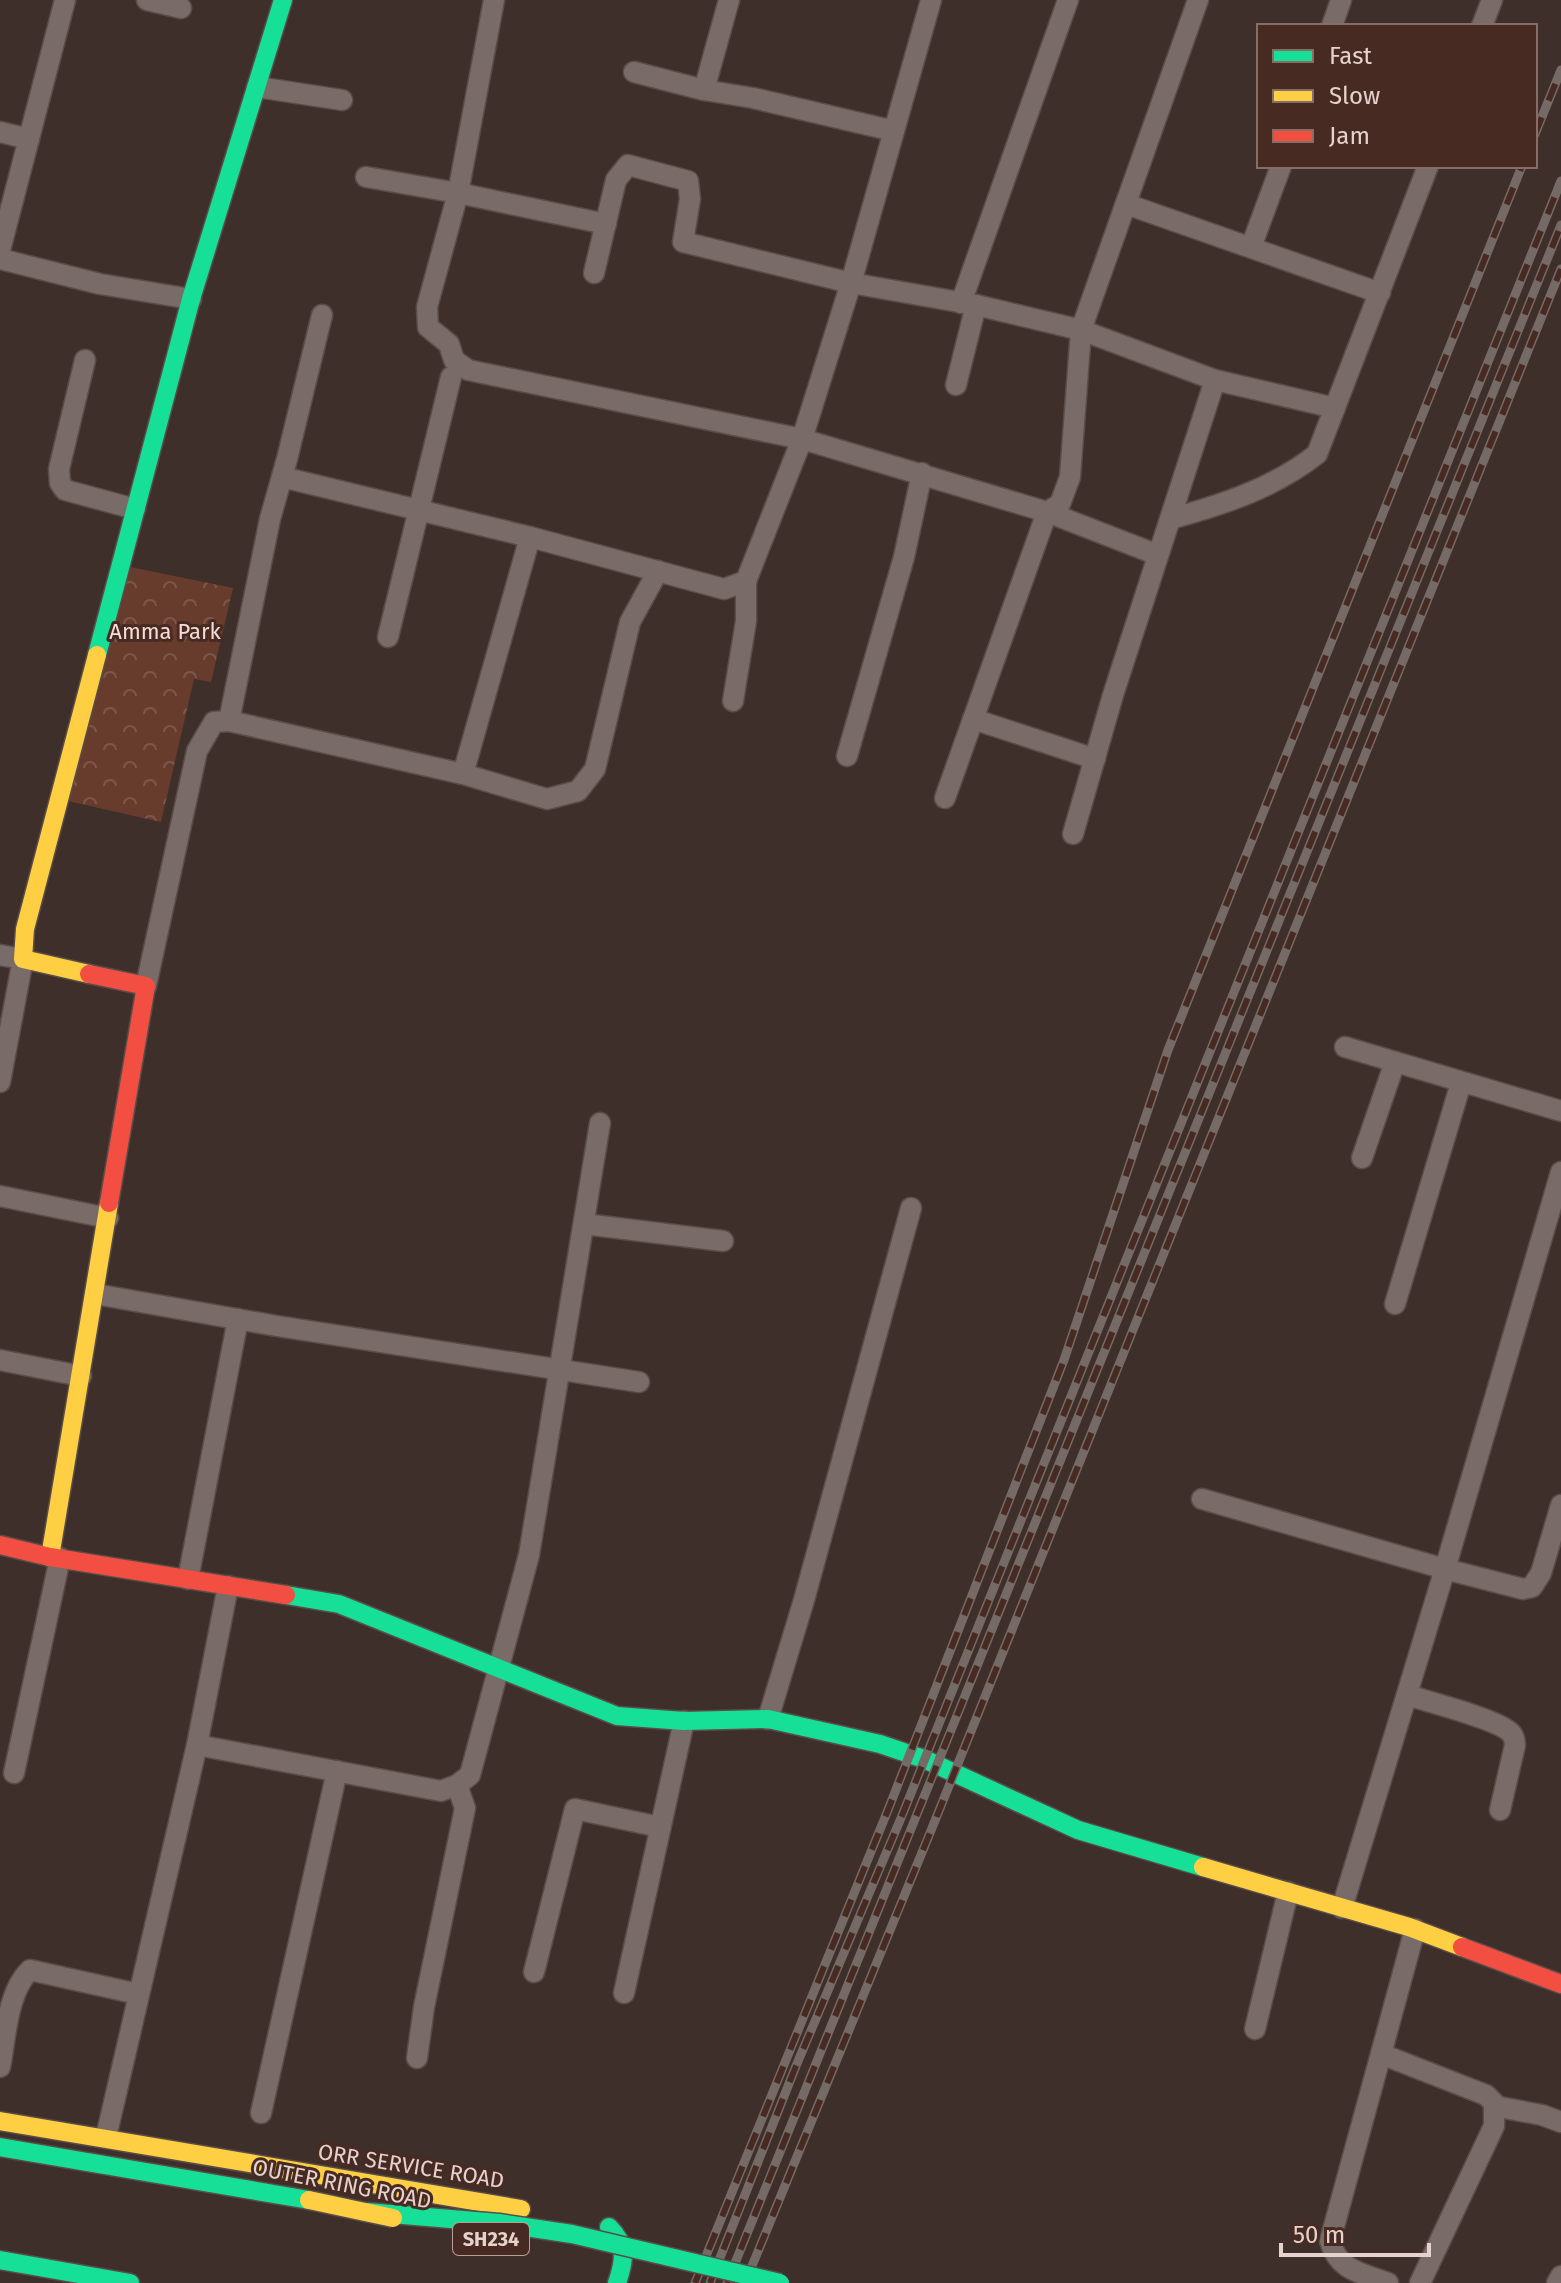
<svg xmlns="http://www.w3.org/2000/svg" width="1561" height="2283" font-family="'Fira Sans',sans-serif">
	<defs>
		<pattern id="park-crowns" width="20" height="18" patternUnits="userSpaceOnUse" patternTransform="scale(2)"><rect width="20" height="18" fill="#673c2d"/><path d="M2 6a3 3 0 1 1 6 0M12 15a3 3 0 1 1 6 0" fill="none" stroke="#7d574a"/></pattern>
	</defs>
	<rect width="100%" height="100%" fill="#3f2f2a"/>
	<!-- park -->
	<path fill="url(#park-crowns)" d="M 125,566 L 233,588 L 211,682 L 194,679 L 161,822 L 68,801 Z"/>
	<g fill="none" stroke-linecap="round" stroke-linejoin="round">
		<!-- street casing -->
		<g stroke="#5a4d49" stroke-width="23">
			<g id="street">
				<path d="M 147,0 L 181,8"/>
				<path d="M 494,0 L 458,193 L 427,307 L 428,327 L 449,344 L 454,360 L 468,370 L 802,439 L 1047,512 L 1158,555"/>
				<path d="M 1332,26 L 1341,0"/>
				<path d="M 1482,26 L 1492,0"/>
				<path d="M 634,72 L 704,90 L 753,98 L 894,131"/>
				<path d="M 257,87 L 342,100"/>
				<path d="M 704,90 L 729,0"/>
				<path d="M 0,132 L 29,139"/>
				<path d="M 366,177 L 458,193 L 606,224"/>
				<path d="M 1126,204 L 1380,293"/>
				<path d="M 1251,247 L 1281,166"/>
				<path d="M 0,250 L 65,0"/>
				<path d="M 0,259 L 100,284 L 191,299"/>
				<path d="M 594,273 L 616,180 L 628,165 L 688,181 L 690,199 L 683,242 L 851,283 L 976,305 L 1081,330 L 1215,380 L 1335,408"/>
				<path d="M 961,303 L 1068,0"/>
				<path d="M 85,360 L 59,469 L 60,483 L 65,490 L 135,509"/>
				<path d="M 956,385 L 976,305"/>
				<path d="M 282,477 L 530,537 L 724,589 L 746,581 L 802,439 L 851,283 L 931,0"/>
				<path d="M 1170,519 C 1222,505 1274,488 1317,454 L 1428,166"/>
				<path d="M 388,637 L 451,377"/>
				<path d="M 733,701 L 746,621 L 746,581"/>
				<path d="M 973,719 L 1095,759"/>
				<path d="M 229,721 L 270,519 L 287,459 L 322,315"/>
				<path d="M 847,756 L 904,557 L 922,473"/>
				<path d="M 463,774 L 530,537"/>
				<path d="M 945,798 L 1047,512 L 1060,504 L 1070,477 L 1081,330 L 1198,0"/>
				<path d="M 1073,834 L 1113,695 L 1215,380"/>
				<path d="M 0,955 L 23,959 L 0,1082"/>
				<path d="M 146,986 L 197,751 L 214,722 L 229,721 L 463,774 L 547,799 L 578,791 L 595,769 L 630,622 L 658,571"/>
				<path d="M 1345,1047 L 1561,1111"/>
				<path d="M 1362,1158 L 1395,1062"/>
				<path d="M 0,1196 L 108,1218"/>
				<path d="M 584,1224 L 723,1241"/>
				<path d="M 95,1294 L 277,1326 L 639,1382"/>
				<path d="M 1395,1304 L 1461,1083"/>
				<path d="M 0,1360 L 81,1376"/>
				<path d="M 1202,1499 L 1445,1569 L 1523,1589 L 1532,1587 L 1541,1573 L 1561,1505"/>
				<path d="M 188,1579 L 238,1319"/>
				<path d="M 228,1586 L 197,1745 L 441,1791 L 457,1785 L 470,1775 L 529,1555 L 600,1123"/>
				<path d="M 1407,1695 C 1428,1702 1498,1719 1511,1733 C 1515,1738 1514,1739 1515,1745 L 1500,1810"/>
				<path d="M 768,1719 L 804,1600 L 911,1208"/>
				<path d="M 14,1773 L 60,1558"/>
				<path d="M 1342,1908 L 1445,1569 L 1561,1172"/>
				<path d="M 534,1972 L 575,1809 L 660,1827"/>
				<path d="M 624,1993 L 684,1721"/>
				<path d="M 1255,2029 L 1288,1892"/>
				<path d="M 1381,2054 L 1486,2095 L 1494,2103 L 1494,2126 L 1420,2283"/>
				<path d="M 417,2058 L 424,2007 L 465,1808 L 457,1785"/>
				<path d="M 0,2067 C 6,2037 7,1992 30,1970 L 138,1994"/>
				<path d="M 1494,2106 L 1542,2115 L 1561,2122"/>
				<path d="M 261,2113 L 337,1771"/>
				<path d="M 106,2137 L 197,1745"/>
				<path d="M 1388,2283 C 1362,2273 1338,2271 1330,2241 L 1415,1929"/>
				<path d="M 1557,2283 L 1561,2276"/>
			</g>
		</g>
		<!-- fast casing -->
		<g stroke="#5a4d49" stroke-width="21">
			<g id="fast">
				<path d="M 97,655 L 191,299 L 283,0"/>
				<path d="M 286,1595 L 339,1604 L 617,1716 L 684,1721 L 768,1719 L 880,1744 L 924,1759 L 1078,1830 L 1203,1867"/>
				<path d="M 0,2147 L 309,2200"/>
				<path d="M 609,2227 C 627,2245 625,2260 617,2283"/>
				<path d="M 0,2260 L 130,2283"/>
			</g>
		</g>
		<!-- slow casing -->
		<g stroke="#5a4d49" stroke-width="21">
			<g id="slow">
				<path d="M 89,974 L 23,959 L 25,929 L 97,655"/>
				<path d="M 50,1557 L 109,1203"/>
				<path d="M 1203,1867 L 1409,1927 L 1462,1947"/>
				<path d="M 0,2121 L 521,2209"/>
			</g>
		</g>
		<!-- jam casing -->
		<g stroke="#5a4d49" stroke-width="21">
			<g id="jam">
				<path d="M 89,974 L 146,986 L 109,1203"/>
				<path d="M 0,1545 L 50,1557 L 286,1595"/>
				<path d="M 1462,1947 L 1561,1984"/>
			</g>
		</g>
		<!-- street -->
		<use href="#street" stroke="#796b67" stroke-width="20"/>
		<!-- fast -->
		<use href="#fast" stroke="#16e098" stroke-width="18"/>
		<!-- slow -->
		<use href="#slow" stroke="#ffcf43" stroke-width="18"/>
		<!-- jam -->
		<use href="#jam" stroke="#f24e42" stroke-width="18"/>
		<!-- rail casing -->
		<g stroke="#766a66" stroke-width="9">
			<g id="rail">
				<path d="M 1535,134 L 1561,70"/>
				<path d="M 695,2283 L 888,1810 L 1064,1360 L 1168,1050 L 1522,166"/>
				<path d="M 710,2283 L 796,2066 L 901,1818 L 1561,181"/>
				<path d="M 727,2283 L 1561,225"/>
				<path d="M 745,2283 L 930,1833 L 1561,269"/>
			</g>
		</g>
		<!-- rail -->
		<use href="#rail" stroke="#472b22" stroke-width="6" stroke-dasharray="18" stroke-linecap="butt"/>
		<!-- fast-bridge casing -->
		<g stroke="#5a4d49" stroke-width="21" stroke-linecap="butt">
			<path id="fast-bridge" d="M 367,2212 L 499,2223 L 572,2234 L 780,2283"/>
		</g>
		<!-- slow-bridge casing -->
		<g stroke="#5a4d49" stroke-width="21" stroke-linecap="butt">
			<path id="slow-bridge" d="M 309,2200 L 393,2218"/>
		</g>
		<!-- fast-bridge -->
		<use href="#fast-bridge" stroke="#16e098" stroke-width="18"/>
		<!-- slow-bridge -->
		<use href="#slow-bridge" stroke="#ffcf43" stroke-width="18"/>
	</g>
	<g text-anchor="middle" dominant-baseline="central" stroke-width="6" stroke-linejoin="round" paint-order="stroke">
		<!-- shield labels -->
		<rect fill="#472b22" stroke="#b6a099" stroke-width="2" x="453" y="2223" width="76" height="32" rx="6"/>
		<g font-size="20" font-weight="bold" fill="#e5d2cc">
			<text x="491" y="2239">SH234</text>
		</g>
		<!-- park labels -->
		<g font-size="22" fill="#f4ddd6" stroke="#472b22">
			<text x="165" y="631">Amma Park</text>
		</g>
		<!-- street labels -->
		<g font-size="22" fill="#e5d2cc" stroke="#472b22">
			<text transform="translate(411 2166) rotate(9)">ORR SERVICE ROAD</text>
			<text transform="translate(342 2184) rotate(11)">OUTER RING ROAD</text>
		</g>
	</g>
	<!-- legend -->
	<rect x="1257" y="24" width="280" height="144" fill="#472b22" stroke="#866e66" stroke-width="2"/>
	<rect x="1273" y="50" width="40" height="12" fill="#16e098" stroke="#866e66" stroke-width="2"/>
	<text x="1329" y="64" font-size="24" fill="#e5d2cc">Fast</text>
	<rect x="1273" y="90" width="40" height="12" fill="#ffcf43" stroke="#866e66" stroke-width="2"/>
	<text x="1329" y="104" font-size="24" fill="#e5d2cc">Slow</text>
	<rect x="1273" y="130" width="40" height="12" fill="#f24e42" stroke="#866e66" stroke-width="2"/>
	<text x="1329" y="144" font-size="24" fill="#e5d2cc">Jam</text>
	<!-- scale -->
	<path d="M1281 2243v12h148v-12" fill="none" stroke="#e5d2cc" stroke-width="4"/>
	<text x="1293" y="2243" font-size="24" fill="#e5d2cc" stroke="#472b22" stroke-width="6" paint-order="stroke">50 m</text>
</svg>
